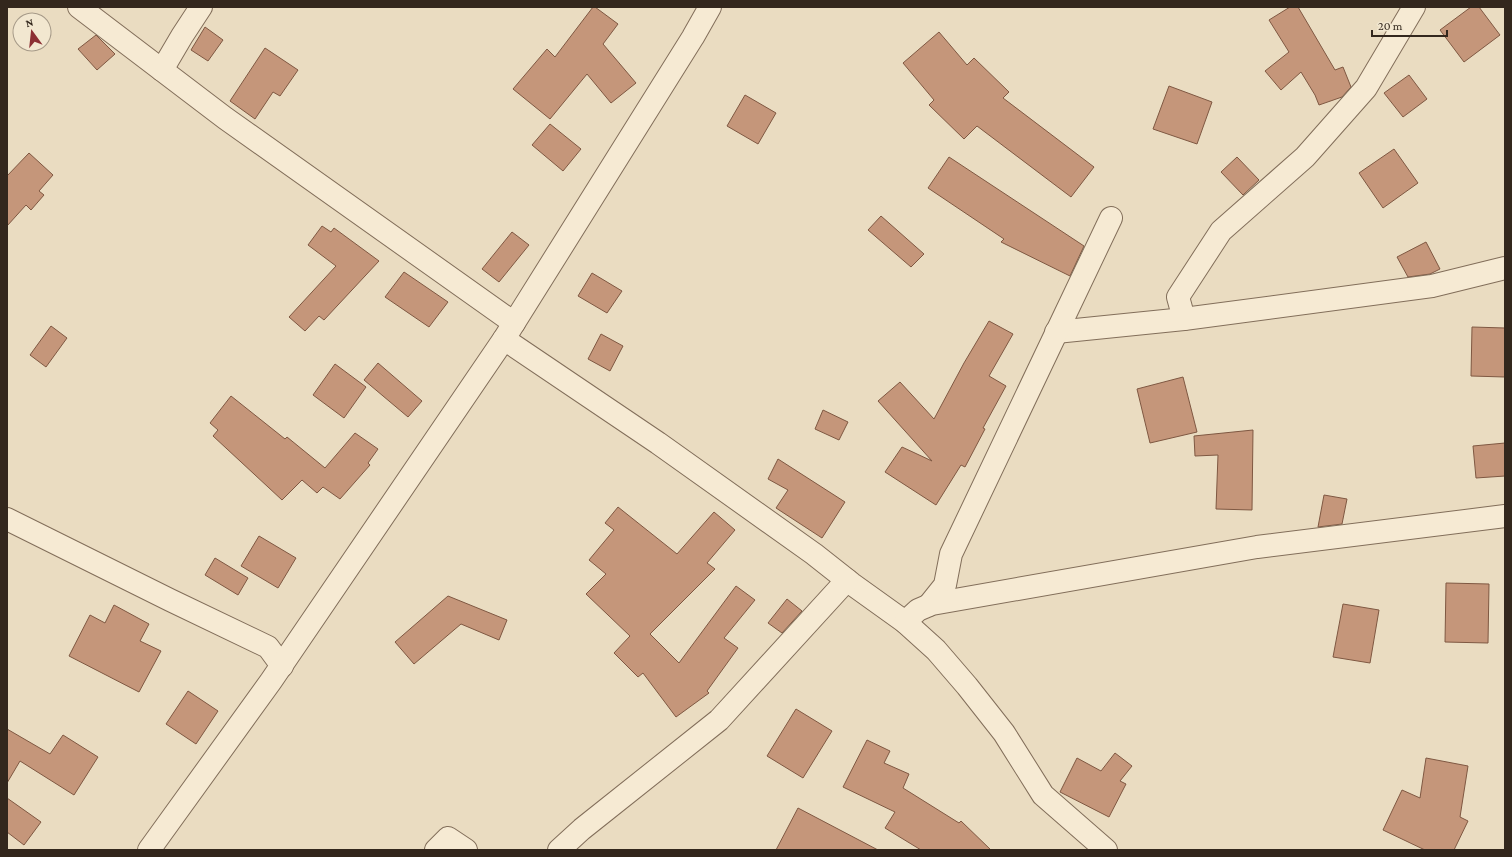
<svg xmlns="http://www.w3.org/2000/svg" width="1512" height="857" font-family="'Crimson Pro',serif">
	<rect width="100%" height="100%" fill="#eadcc1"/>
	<!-- building -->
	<g fill="#c5967a" stroke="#7f5842">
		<path d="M 593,7 L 595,7 L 618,24 L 603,44 L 636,83 L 611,103 L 587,74 L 550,119 L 513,89 L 547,49 L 555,57 Z"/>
		<path d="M 1290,7 L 1298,7 L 1335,70 L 1343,67 L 1351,87 L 1342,97 L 1319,105 L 1315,95 L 1301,72 L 1281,90 L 1265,71 L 1289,52 L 1269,20 Z"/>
		<path d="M 1471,7 L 1479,7 L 1500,35 L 1464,62 L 1440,30 Z"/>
		<path d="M 205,27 L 223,40 L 208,61 L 191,50 Z"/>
		<path d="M 939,32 L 967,65 L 974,58 L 1009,92 L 1003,98 L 1094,167 L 1071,197 L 977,126 L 964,139 L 929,105 L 934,100 L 903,63 Z"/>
		<path d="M 96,35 L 115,54 L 97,70 L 78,49 Z"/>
		<path d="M 265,48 L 298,70 L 280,96 L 273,92 L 255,119 L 230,101 Z"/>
		<path d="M 1409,75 L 1427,99 L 1403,117 L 1384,93 Z"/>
		<path d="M 1169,86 L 1212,102 L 1197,144 L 1153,129 Z"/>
		<path d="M 745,95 L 776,113 L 758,144 L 727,126 Z"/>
		<path d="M 550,124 L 581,149 L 563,171 L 532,145 Z"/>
		<path d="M 1394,149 L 1418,183 L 1383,208 L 1359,173 Z"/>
		<path d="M 29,153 L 53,175 L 39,191 L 44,195 L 31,210 L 26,205 L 7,226 L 7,176 Z"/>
		<path d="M 949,157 L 1084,246 L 1070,276 L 1001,242 L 1004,239 L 928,188 Z"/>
		<path d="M 1237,157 L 1259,180 L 1243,195 L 1221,172 Z"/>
		<path d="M 881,216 L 924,254 L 911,267 L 868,230 Z"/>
		<path d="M 322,226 L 331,232 L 334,228 L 379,261 L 324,320 L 319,316 L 305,331 L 289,317 L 336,266 L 308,245 Z"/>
		<path d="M 512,232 L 529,245 L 499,282 L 482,269 Z"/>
		<path d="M 1426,242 L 1440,269 L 1430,274 L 1408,277 L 1397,257 Z"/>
		<path d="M 404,272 L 448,302 L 429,327 L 385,297 Z"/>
		<path d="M 592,273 L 622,291 L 607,313 L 578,296 Z"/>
		<path d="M 989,321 L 1013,334 L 989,376 L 1006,386 L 983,428 L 985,429 L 965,467 L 961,465 L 936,505 L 885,472 L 902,447 L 932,461 L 878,401 L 900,382 L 934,419 L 964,363 Z"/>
		<path d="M 51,326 L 67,338 L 46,367 L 30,355 Z"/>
		<path d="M 1472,327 L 1505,328 L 1505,377 L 1471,376 Z"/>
		<path d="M 601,334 L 623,346 L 610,371 L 588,359 Z"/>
		<path d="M 378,363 L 422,401 L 408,417 L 364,380 Z"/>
		<path d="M 335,364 L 366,387 L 344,418 L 313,395 Z"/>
		<path d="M 1183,377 L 1197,432 L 1150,443 L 1137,389 Z"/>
		<path d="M 231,396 L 285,439 L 287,437 L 325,468 L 355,433 L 378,449 L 368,463 L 370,465 L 340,499 L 323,487 L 317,493 L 302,480 L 282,500 L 213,436 L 218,430 L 210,423 Z"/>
		<path d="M 823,410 L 848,422 L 839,440 L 815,429 Z"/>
		<path d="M 1253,430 L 1252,510 L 1216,509 L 1218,455 L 1195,456 L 1194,436 Z"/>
		<path d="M 1505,443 L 1505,476 L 1476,478 L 1473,446 Z"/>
		<path d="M 778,459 L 845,502 L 822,538 L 776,508 L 788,490 L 768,479 Z"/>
		<path d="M 1324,495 L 1347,499 L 1342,524 L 1318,527 Z"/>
		<path d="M 618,507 L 677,554 L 714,512 L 735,530 L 707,563 L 715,569 L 650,634 L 679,663 L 736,586 L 755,600 L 724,638 L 738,648 L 707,691 L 709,693 L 676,717 L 643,673 L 638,677 L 614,653 L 630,636 L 586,594 L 606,574 L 589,560 L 614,530 L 605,523 Z"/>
		<path d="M 259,536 L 296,558 L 278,588 L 241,566 Z"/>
		<path d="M 215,558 L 248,578 L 238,595 L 205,575 Z"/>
		<path d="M 1446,583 L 1489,584 L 1488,643 L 1445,642 Z"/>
		<path d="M 448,596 L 507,620 L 499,640 L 461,624 L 414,664 L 395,642 Z"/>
		<path d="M 787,599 L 802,611 L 782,633 L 768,623 Z"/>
		<path d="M 1343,604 L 1379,610 L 1370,663 L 1333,657 Z"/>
		<path d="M 114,605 L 149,624 L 140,641 L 161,651 L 139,692 L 69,656 L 90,615 L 105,623 Z"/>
		<path d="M 188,691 L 218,711 L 196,744 L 166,724 Z"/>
		<path d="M 796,709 L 832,731 L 803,778 L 767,756 Z"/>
		<path d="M 7,729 L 50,754 L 63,735 L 98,757 L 74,795 L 20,761 L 7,783 Z"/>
		<path d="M 867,740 L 890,751 L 884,763 L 909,774 L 903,788 L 959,823 L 961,821 L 991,850 L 921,850 L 885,828 L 895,812 L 843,787 Z"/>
		<path d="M 1115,753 L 1132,766 L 1120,781 L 1126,784 L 1109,817 L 1060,792 L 1077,758 L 1101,771 Z"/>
		<path d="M 1426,758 L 1468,766 L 1460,817 L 1468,821 L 1454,850 L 1425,850 L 1383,830 L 1402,790 L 1420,798 Z"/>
		<path d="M 7,798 L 41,822 L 24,845 L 7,832 Z"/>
		<path d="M 798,808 L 878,850 L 776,850 Z"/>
	</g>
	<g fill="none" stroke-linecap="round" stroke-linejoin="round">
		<!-- minor casing -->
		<g stroke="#826e5a" stroke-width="24">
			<g id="minor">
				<path d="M 79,7 L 225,118 L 514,323"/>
				<path d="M 162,70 L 182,36 L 201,7"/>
				<path d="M 1184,319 L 1178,297 L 1221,231 L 1305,157 L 1366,88 L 1414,7"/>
				<path d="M 1056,332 L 1184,319 L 1432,286 L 1505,268"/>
				<path d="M 504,339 L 658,443 L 814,554 L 852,584 L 905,622 L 936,650 L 967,686 L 1004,733 L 1043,795 L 1106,850"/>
				<path d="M 7,519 L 170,600 L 268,647 L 282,666"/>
				<path d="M 929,605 L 945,585 L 951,554 L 1111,218"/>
				<path d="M 905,622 L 918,610 L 932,604 L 1257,547 L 1505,516"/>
				<path d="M 149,850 L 271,681 L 504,339 L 693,37 L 710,7"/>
				<path d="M 436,850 L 448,838 L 466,850"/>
				<path d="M 559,850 L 582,829 L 719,720 L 847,580"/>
			</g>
		</g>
		<!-- minor -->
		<use href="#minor" stroke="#f6ead3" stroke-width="22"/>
	</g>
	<!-- border -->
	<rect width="1512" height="857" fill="none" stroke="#33271d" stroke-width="16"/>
	<!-- north arrow -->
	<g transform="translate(32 32) rotate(345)"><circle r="19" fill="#f2e7d0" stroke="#a69a88"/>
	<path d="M0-3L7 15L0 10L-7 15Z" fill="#8c2f33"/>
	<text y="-6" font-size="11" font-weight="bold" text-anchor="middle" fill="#33271d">N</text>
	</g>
	<!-- scale -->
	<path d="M1372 30v6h75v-6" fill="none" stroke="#33271d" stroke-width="2"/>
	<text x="1378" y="30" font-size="12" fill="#33271d" stroke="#f2e7d0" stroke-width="3" paint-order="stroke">20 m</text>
</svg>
